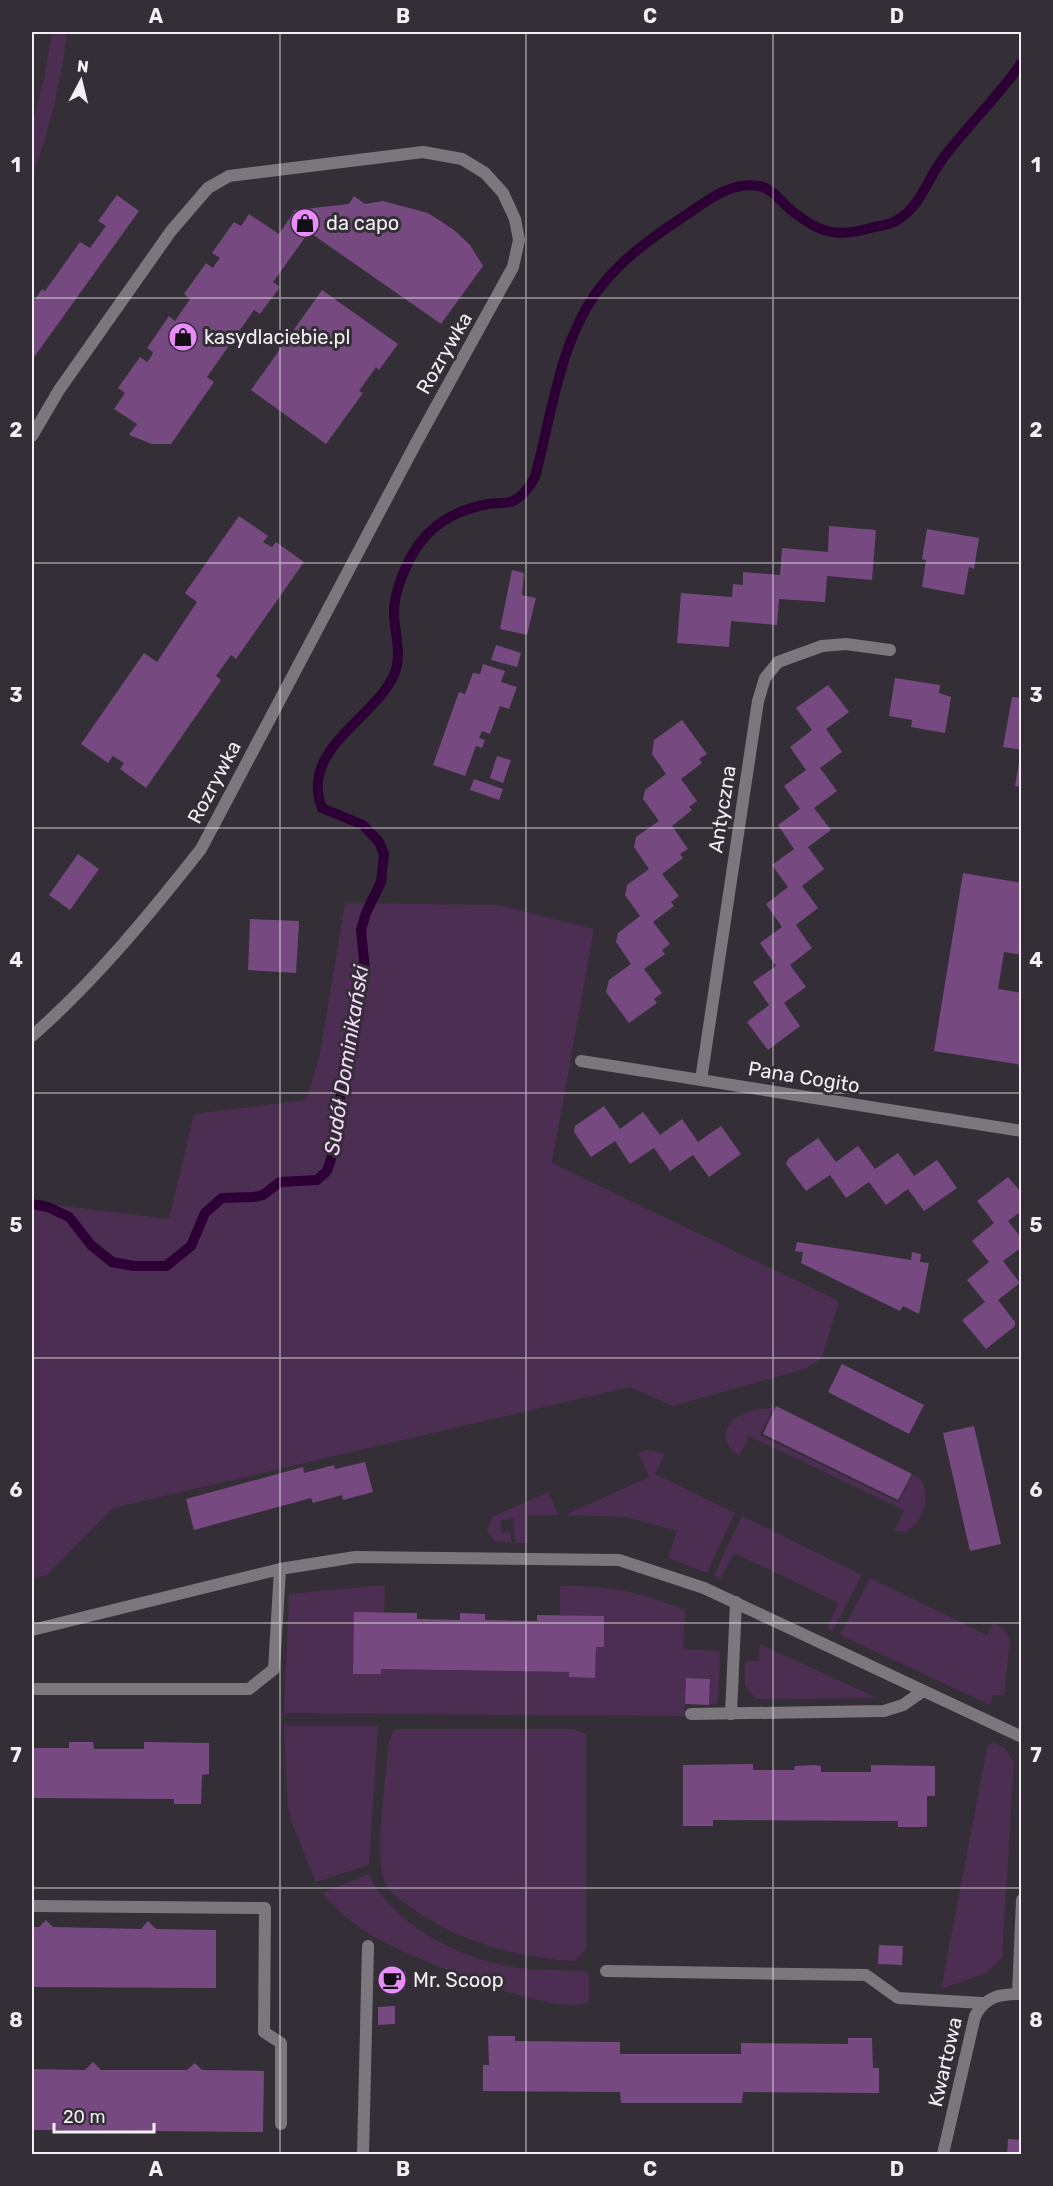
<svg xmlns="http://www.w3.org/2000/svg" width="1053" height="2186" font-family="Rubik,sans-serif">
	<rect width="100%" height="100%" fill="#342e36"/>
	<!-- green -->
	<g fill="#4b2e51">
		<path d="M 52,32 L 67,32 C 61,82 50,129 32,177 L 32,124 L 44,79 Z"/>
		<path d="M 345,903 L 498,905 L 594,929 L 552,1163 L 839,1301 L 822,1358 L 805,1369 L 673,1406 L 630,1387 L 113,1508 L 47,1575 L 32,1579 L 32,1202 L 169,1219 L 194,1114 L 306,1100 L 319,1058 Z"/>
		<path d="M 773,1408 L 760,1435 L 898,1502 L 913,1475 L 922,1480 C 930,1499 924,1522 906,1532 L 894,1531 L 904,1510 L 749,1436 L 739,1456 L 730,1449 L 725,1436 C 729,1412 754,1409 773,1408 Z"/>
		<path d="M 649,1450 L 665,1454 L 655,1474 L 735,1513 L 707,1573 L 668,1558 L 677,1531 L 626,1517 L 565,1515 L 649,1477 L 638,1452 Z"/>
		<path d="M 548,1492 L 559,1515 L 528,1515 L 528,1543 L 515,1543 L 513,1518 L 500,1521 L 502,1533 L 510,1532 L 512,1543 L 494,1541 L 487,1530 L 492,1517 Z"/>
		<path d="M 742,1516 L 862,1575 L 833,1631 L 827,1629 L 839,1603 L 734,1553 L 721,1578 L 714,1575 Z"/>
		<path d="M 870,1578 L 987,1635 L 994,1623 L 1005,1630 L 1010,1641 L 1004,1695 L 993,1695 L 990,1705 L 840,1635 Z"/>
		<path d="M 385,1585 L 384,1613 L 354,1674 L 381,1674 L 381,1669 L 569,1672 L 569,1677 L 595,1678 L 596,1647 L 604,1647 L 604,1616 L 560,1615 L 560,1586 C 611,1586 637,1591 685,1610 L 683,1649 L 720,1651 L 718,1702 L 709,1705 L 710,1679 L 686,1678 L 684,1716 L 284,1713 L 289,1594 Z"/>
		<path d="M 760,1644 L 877,1698 L 756,1699 L 745,1686 L 745,1661 L 759,1661 Z"/>
		<path d="M 284,1726 L 378,1726 L 369,1865 L 316,1882 L 293,1826 L 288,1807 Z"/>
		<path d="M 394,1729 L 574,1729 L 586,1734 L 586,1949 L 575,1961 C 515,1957 456,1942 408,1905 C 399,1899 389,1892 385,1883 C 373,1858 387,1772 389,1741 Z"/>
		<path d="M 993,1741 L 1005,1749 L 1014,1762 L 1002,1958 L 986,1973 L 941,1989 L 987,1748 Z"/>
		<path d="M 368,1874 C 394,1923 449,1953 502,1965 C 529,1971 558,1970 586,1971 L 589,1974 L 589,2002 C 556,2020 395,1952 363,1930 C 349,1920 333,1907 323,1893 Z"/>
	</g>
	<g fill="none" stroke-linecap="round" stroke-linejoin="round">
		<!-- stream -->
		<path stroke="#2c0034" stroke-width="10" d="M 32,1204 L 48,1207 L 69,1217 L 91,1245 L 112,1262 L 134,1266 L 166,1266 L 191,1246 L 205,1213 L 222,1198 L 254,1197 L 263,1195 L 280,1182 L 317,1180 L 327,1171 L 333,1153 L 344,1068 L 353,1040 L 356,995 L 365,970 L 361,930 L 366,913 L 381,882 L 384,854 L 379,842 L 363,825 L 322,808 C 299,750 374,719 394,675 C 403,654 394,633 394,612 C 394,591 407,561 419,544 C 436,521 460,509 488,504 C 497,502 507,505 515,500 C 524,495 530,486 535,477 C 552,414 559,342 599,289 C 622,258 657,234 689,213 C 710,198 736,179 763,187 C 775,191 782,203 791,210 C 820,234 838,238 874,227 C 881,226 890,224 896,221 C 921,207 927,179 944,157 C 969,124 999,96 1022,62"/>
	</g>
	<!-- building -->
	<g fill="#774981">
		<path d="M 117,195 L 139,211 L 32,360 L 32,304 L 42,289 L 45,291 L 80,242 L 90,248 L 106,226 L 98,221 Z"/>
		<path d="M 354,196 L 365,204 L 383,201 L 428,213 L 454,230 L 470,245 L 483,266 L 441,324 L 309,232 L 273,282 L 280,287 L 260,314 L 254,310 L 207,377 L 214,382 L 171,444 L 152,444 L 129,435 L 137,424 L 114,409 L 125,393 L 118,388 L 140,357 L 147,362 L 151,357 L 153,352 L 147,348 L 169,316 L 175,321 L 190,299 L 184,294 L 206,263 L 213,268 L 216,263 L 220,258 L 212,253 L 234,222 L 241,226 L 249,214 L 279,234 L 295,210 L 349,204 Z"/>
		<path d="M 322,290 L 398,344 L 379,370 L 376,367 L 359,391 L 363,393 L 326,444 L 251,390 Z"/>
		<path d="M 239,516 L 268,536 L 263,542 L 272,547 L 276,542 L 304,562 L 236,659 L 231,655 L 216,676 L 221,680 L 146,788 L 120,769 L 124,763 L 113,756 L 108,763 L 81,744 L 144,653 L 157,662 L 197,602 L 185,593 Z"/>
		<path d="M 829,526 L 876,530 L 872,580 L 827,576 L 825,602 L 779,599 L 777,625 L 731,621 L 729,647 L 677,643 L 681,593 L 732,597 L 733,584 L 743,585 L 743,572 L 780,575 L 782,548 L 828,552 Z"/>
		<path d="M 927,529 L 979,538 L 974,569 L 969,567 L 964,595 L 922,587 L 926,560 L 922,559 Z"/>
		<path d="M 512,570 L 524,573 L 522,595 L 536,598 L 527,635 L 500,629 Z"/>
		<path d="M 496,645 L 521,653 L 517,667 L 491,660 Z"/>
		<path d="M 483,664 L 505,671 L 501,682 L 517,687 L 509,709 L 500,706 L 490,734 L 482,731 L 479,738 L 485,740 L 482,748 L 476,746 L 465,776 L 433,765 L 459,692 L 465,694 L 473,673 L 480,674 Z"/>
		<path d="M 895,678 L 940,685 L 939,693 L 951,697 L 945,733 L 911,727 L 912,720 L 889,716 Z"/>
		<path d="M 828,685 L 849,712 L 826,729 L 842,752 L 820,768 L 837,791 L 814,808 L 831,830 L 808,847 L 824,869 L 802,886 L 818,908 L 796,925 L 812,948 L 790,965 L 806,987 L 784,1003 L 800,1026 L 768,1050 L 747,1022 L 769,1005 L 753,982 L 776,966 L 760,943 L 782,927 L 766,904 L 788,887 L 772,865 L 794,849 L 778,825 L 800,809 L 784,786 L 806,770 L 790,747 L 812,730 L 796,708 Z"/>
		<path d="M 1012,697 L 1022,698 L 1022,750 L 1003,747 Z"/>
		<path d="M 682,720 L 707,754 L 699,759 L 702,763 L 681,779 L 697,801 L 689,807 L 692,810 L 672,826 L 688,849 L 680,854 L 683,858 L 662,874 L 679,896 L 671,902 L 674,906 L 653,922 L 670,944 L 662,950 L 665,954 L 644,969 L 662,993 L 654,999 L 657,1003 L 629,1023 L 606,992 L 609,980 L 631,964 L 616,942 L 618,933 L 640,916 L 625,895 L 627,885 L 649,869 L 634,847 L 636,837 L 659,821 L 643,799 L 645,790 L 666,774 L 652,754 L 654,740 Z"/>
		<path d="M 497,756 L 511,760 L 503,783 L 490,778 Z"/>
		<path d="M 1020,757 L 1022,757 L 1022,787 L 1015,786 Z"/>
		<path d="M 474,779 L 503,789 L 499,800 L 470,790 Z"/>
		<path d="M 78,854 L 99,869 L 70,910 L 49,895 Z"/>
		<path d="M 963,873 L 1022,883 L 1022,955 L 1004,952 L 998,989 L 1022,993 L 1022,1065 L 934,1051 Z"/>
		<path d="M 250,919 L 299,921 L 296,973 L 248,970 Z"/>
		<path d="M 604,1106 L 620,1129 L 643,1112 L 660,1135 L 682,1119 L 698,1142 L 721,1126 L 741,1154 L 709,1177 L 693,1155 L 670,1171 L 654,1148 L 630,1164 L 615,1141 L 591,1157 L 574,1132 L 575,1126 Z"/>
		<path d="M 818,1138 L 836,1162 L 858,1146 L 875,1169 L 898,1153 L 914,1176 L 937,1160 L 957,1188 L 924,1211 L 908,1189 L 886,1205 L 869,1182 L 846,1198 L 830,1175 L 806,1191 L 786,1164 L 788,1159 Z"/>
		<path d="M 1008,1177 L 1022,1193 L 1022,1211 L 1008,1221 L 1022,1239 L 1022,1247 L 1003,1261 L 1020,1283 L 998,1300 L 1015,1322 L 1015,1326 L 986,1349 L 962,1320 L 985,1302 L 967,1280 L 989,1262 L 972,1241 L 994,1223 L 977,1201 Z"/>
		<path d="M 797,1242 L 911,1260 L 912,1252 L 921,1254 L 920,1262 L 929,1263 L 919,1314 L 903,1306 L 900,1311 L 801,1263 L 803,1252 L 795,1251 Z"/>
		<path d="M 842,1364 L 924,1405 L 909,1434 L 828,1392 Z"/>
		<path d="M 776,1406 L 912,1474 L 898,1500 L 763,1434 Z"/>
		<path d="M 974,1426 L 1001,1544 L 970,1551 L 943,1433 Z"/>
		<path d="M 365,1462 L 373,1492 L 343,1500 L 342,1495 L 313,1503 L 311,1498 L 194,1530 L 186,1499 L 303,1467 L 304,1473 L 334,1465 L 335,1469 Z"/>
		<path d="M 354,1612 L 411,1613 L 417,1613 L 417,1619 L 460,1620 L 460,1613 L 485,1614 L 485,1620 L 537,1621 L 537,1615 L 604,1616 L 604,1647 L 596,1647 L 595,1678 L 569,1677 L 569,1672 L 381,1669 L 381,1674 L 353,1674 Z"/>
		<path d="M 686,1678 L 710,1679 L 709,1705 L 685,1704 Z"/>
		<path d="M 69,1742 L 93,1742 L 94,1749 L 144,1749 L 144,1742 L 209,1743 L 209,1774 L 202,1775 L 201,1804 L 174,1804 L 174,1799 L 32,1798 L 32,1748 L 69,1748 Z"/>
		<path d="M 753,1764 L 753,1770 L 794,1770 L 795,1766 L 815,1765 L 821,1766 L 821,1772 L 871,1772 L 871,1765 L 935,1766 L 935,1796 L 927,1796 L 927,1827 L 898,1827 L 898,1821 L 713,1820 L 713,1826 L 683,1826 L 683,1765 Z"/>
		<path d="M 46,1920 L 53,1927 L 141,1929 L 148,1921 L 156,1929 L 216,1930 L 216,1988 L 32,1987 L 32,1927 L 39,1927 Z"/>
		<path d="M 879,1945 L 903,1946 L 902,1965 L 878,1964 Z"/>
		<path d="M 380,1971 L 406,1972 L 405,1989 L 380,1988 Z"/>
		<path d="M 395,2006 L 395,2024 L 378,2025 L 378,2007 Z"/>
		<path d="M 488,2036 L 515,2036 L 515,2041 L 620,2042 L 620,2054 L 741,2054 L 741,2043 L 848,2044 L 848,2038 L 872,2038 L 873,2068 L 879,2068 L 879,2093 L 743,2092 L 742,2103 L 621,2103 L 620,2092 L 483,2091 L 483,2065 L 489,2065 Z"/>
		<path d="M 93,2062 L 101,2070 L 187,2070 L 195,2063 L 202,2070 L 264,2071 L 263,2132 L 32,2130 L 32,2069 L 85,2070 Z"/>
		<path d="M 1008,2139 L 1022,2140 L 1022,2154 L 1007,2154 Z"/>
	</g>
	<g fill="none" stroke-linecap="round" stroke-linejoin="round">
		<!-- service -->
		<g stroke="#7b777c" stroke-width="12">
			<path d="M 701,1080 L 758,701 L 765,678 L 778,662 L 822,646 L 846,644 L 890,650"/>
			<path d="M 32,1689 L 249,1689 L 274,1669 L 280,1569"/>
			<path d="M 691,1714 L 884,1711 L 903,1705 L 923,1691"/>
			<path d="M 731,1714 L 736,1602"/>
			<path d="M 606,1971 L 866,1975 L 898,1998 L 982,2003"/>
			<path d="M 363,2154 L 368,1946"/>
		</g>
		<!-- minor -->
		<g stroke="#7b777c" stroke-width="12">
			<path d="M 32,436 L 59,390 L 171,231 L 208,188 L 229,176 L 423,152 L 462,159 L 485,173 L 503,193 L 515,219 L 519,240 L 513,267 L 416,443 L 201,849 C 149,915 95,981 32,1036"/>
			<path d="M 581,1061 L 1022,1131"/>
			<path d="M 32,1630 L 280,1569 L 355,1557 L 619,1560 L 704,1588 L 1022,1737"/>
			<path d="M 32,1906 L 265,1908 L 264,2032 L 281,2043 L 281,2124"/>
			<path d="M 1018,1994 L 1022,1900"/>
			<path d="M 943,2154 L 975,2016 C 986,1996 999,1994 1022,1994"/>
		</g>
	</g>
	<!-- grid -->
	<path fill="none" stroke="#f3eff4" stroke-width="1.5" stroke-opacity="0.55" d="M 280,32 L 280,2154M 526,32 L 526,2154M 773,32 L 773,2154M 32,298 L 1022,298M 32,563 L 1022,563M 32,828 L 1022,828M 32,1093 L 1022,1093M 32,1358 L 1022,1358M 32,1623 L 1022,1623M 32,1888 L 1022,1888"/>
	<!-- icons -->
	<defs>
		<g id="shop-disc" transform="scale(1.5)"><circle r="9.5" fill="#e98dfe" stroke="#342e36"/><path d="M-5-2.5h2.3a2.7 3.5 0 0 1 5.4 0H5L5.5 6h-11ZM-1.5-2.5h3a1.5 2.3 0 0 0-3 0Z" fill="#111"/></g>
		<g id="cafe-disc" transform="scale(1.5)"><circle r="9.5" fill="#e98dfe" stroke="#342e36"/><path d="M-5.5-4.5H6V0H3Q3 3.5 0 3.5H-2.5Q-5.5 3.5-5.5 0ZM3-3.2v2h1.7v-2ZM-6 4.5H4V6H-6Z" fill="#111"/></g>
	</defs>
	<g fill-rule="evenodd">
		<use href="#shop-disc" x="305" y="223"/>
		<use href="#shop-disc" x="183" y="337"/>
		<use href="#cafe-disc" x="392" y="1980"/>
	</g>
	<g text-anchor="middle" dominant-baseline="central" stroke-width="6" stroke-linejoin="round" paint-order="stroke">
		<!-- poi labels -->
		<g font-size="20" fill="#f3eff4" stroke="#342e36" text-anchor="start">
			<text x="326" y="223">da capo</text>
			<text x="204" y="337">kasydlaciebie.pl</text>
			<text x="413" y="1980">Mr. Scoop</text>
		</g>
		<!-- street labels -->
		<g font-size="20" fill="#f3eff4" stroke="#342e36">
			<text transform="translate(444 353) rotate(-60)">Rozrywka</text>
			<text transform="translate(214 782) rotate(-62)">Rozrywka</text>
			<text transform="translate(722 809) rotate(-81)">Antyczna</text>
			<text transform="translate(804 1077) rotate(9)">Pana Cogito</text>
			<text transform="translate(945 2062) rotate(-77)">Kwartowa</text>
		</g>
		<!-- water labels -->
		<g font-size="21" font-style="italic" fill="#f4d9fa" stroke="#342e36">
			<text transform="translate(346 1060) rotate(-81)">Sudół Dominikański</text>
		</g>
	</g>
	<!-- border -->
	<rect width="1053" height="2186" fill="none" stroke="#342e36" stroke-width="66"/>
	<!-- north arrow -->
	<g transform="translate(81 81) rotate(7)" stroke="#342e36" stroke-width="4.5" paint-order="stroke">
	<path d="M0-4.5L10 22L0 15L-10 22Z" fill="#f3eff4"/>
	<text y="-9" font-size="16" font-weight="bold" text-anchor="middle" fill="#f3eff4">N</text>
	</g>
	<!-- scale -->
	<path d="M54 2123v9h100v-9" fill="none" stroke="#f3eff4" stroke-width="3"/>
	<text x="63" y="2123" font-size="18" fill="#f3eff4" stroke="#342e36" stroke-width="4.5" paint-order="stroke">20 m</text>
	<rect x="33" y="33" width="987" height="2120" fill="none" stroke="#f3eff4" stroke-width="2"/>
	<g font-size="20" text-anchor="middle" font-weight="bold" fill="#f3eff4">
		<text x="156" y="23">A</text>
		<text x="403" y="23">B</text>
		<text x="650" y="23">C</text>
		<text x="897" y="23">D</text>
		<text x="16" y="172">1</text>
		<text x="1036" y="172">1</text>
		<text x="16" y="437">2</text>
		<text x="1036" y="437">2</text>
		<text x="16" y="702">3</text>
		<text x="1036" y="702">3</text>
		<text x="16" y="967">4</text>
		<text x="1036" y="967">4</text>
		<text x="16" y="1232">5</text>
		<text x="1036" y="1232">5</text>
		<text x="16" y="1497">6</text>
		<text x="1036" y="1497">6</text>
		<text x="16" y="1762">7</text>
		<text x="1036" y="1762">7</text>
		<text x="16" y="2027">8</text>
		<text x="1036" y="2027">8</text>
		<text x="156" y="2176">A</text>
		<text x="403" y="2176">B</text>
		<text x="650" y="2176">C</text>
		<text x="897" y="2176">D</text>
	</g>
</svg>
